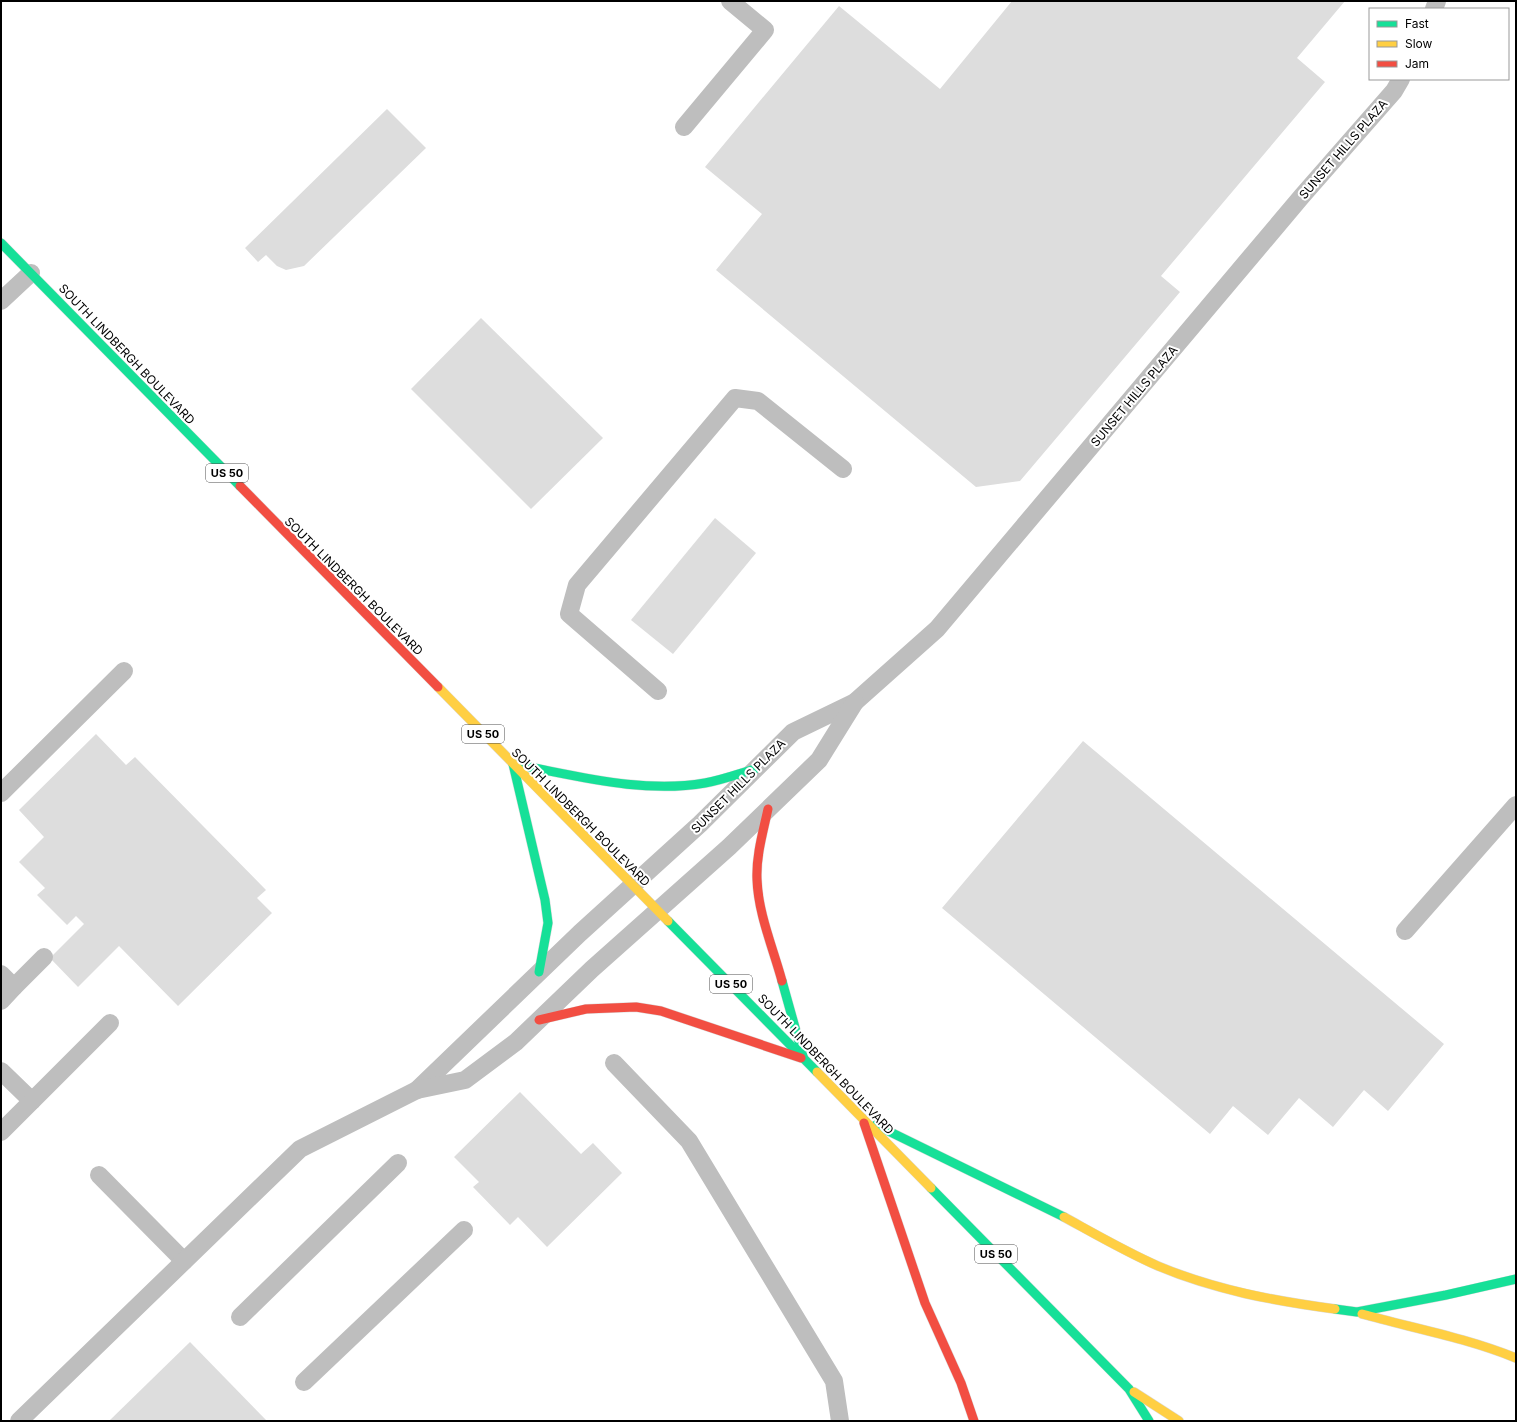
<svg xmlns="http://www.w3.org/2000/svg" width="1517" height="1422" font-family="Inter,sans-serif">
	<rect width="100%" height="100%" fill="#fff"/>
	<!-- building -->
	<g fill="#ddd">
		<path d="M 1012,1 L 1345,1 L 1297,58 L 1325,82 L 1161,276 L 1180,292 L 1020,481 L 976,487 L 716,270 L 762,214 L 705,167 L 839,6 L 940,89 Z"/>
		<path d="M 387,109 L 426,148 L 304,266 L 286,270 L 277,266 L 266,255 L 258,262 L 245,248 Z"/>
		<path d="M 481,318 L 603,438 L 531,509 L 411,389 Z"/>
		<path d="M 715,518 L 756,553 L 673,654 L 631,620 Z"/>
		<path d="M 96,734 L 126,765 L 135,757 L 266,890 L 257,898 L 272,913 L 178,1006 L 119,946 L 78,987 L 50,958 L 84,924 L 76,916 L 67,925 L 37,895 L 45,888 L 19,862 L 44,837 L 19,810 Z"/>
		<path d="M 1083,741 L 1444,1044 L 1388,1111 L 1364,1090 L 1333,1127 L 1299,1098 L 1268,1135 L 1233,1106 L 1210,1134 L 942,908 Z"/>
		<path d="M 520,1092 L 581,1154 L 593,1143 L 622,1173 L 547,1247 L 518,1217 L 510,1225 L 473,1187 L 479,1182 L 454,1157 Z"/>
		<path d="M 190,1342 L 267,1421 L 109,1421 Z"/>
	</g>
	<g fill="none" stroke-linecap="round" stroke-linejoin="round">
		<!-- fast casing -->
		<g stroke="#dbdbdb" stroke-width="10">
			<g id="fast">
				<path d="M 1,243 L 240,486"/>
				<path d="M 513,764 C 575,775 641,794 705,783 C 722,780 738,774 755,769"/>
				<path d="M 513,764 L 545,900 L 548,923 L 539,972"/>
				<path d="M 668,921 L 817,1072"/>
				<path d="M 782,981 L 803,1056"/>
				<path d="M 876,1125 L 1064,1217"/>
				<path d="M 931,1188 L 1129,1389 L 1149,1421"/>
				<path d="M 1335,1309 L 1357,1312 L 1446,1295 L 1516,1279"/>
			</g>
		</g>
		<!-- slow casing -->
		<g stroke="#dbdbdb" stroke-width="10">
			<g id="slow">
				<path d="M 438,687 L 668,921"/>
				<path d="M 817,1072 L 931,1188"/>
				<path d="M 1064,1217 C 1095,1234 1126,1252 1158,1266 C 1215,1290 1275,1301 1335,1309"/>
				<path d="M 1362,1314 C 1413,1328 1467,1338 1516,1358"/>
				<path d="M 1134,1392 L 1179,1421"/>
			</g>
		</g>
		<!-- jam casing -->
		<g stroke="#dbdbdb" stroke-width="10">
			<g id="jam">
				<path d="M 240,486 L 438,687"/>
				<path d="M 768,809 C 763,832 756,856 757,879 C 758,913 773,948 782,981"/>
				<path d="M 539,1020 L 586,1009 L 636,1007 L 661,1011 L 801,1058"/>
				<path d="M 864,1123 L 925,1303 L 961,1383 L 974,1421"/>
			</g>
		</g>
		<!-- lane -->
		<g stroke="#bebebe" stroke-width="18">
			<path d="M 1434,9 L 1437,1"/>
			<path d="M 684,127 L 765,30 L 730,1"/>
			<path d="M 1,301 L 31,273"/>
			<path d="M 658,691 L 569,614 L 577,585 L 735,398 L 758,401 L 843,469"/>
			<path d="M 1,793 L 124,671"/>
			<path d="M 1405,931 L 1516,805"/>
			<path d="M 1,974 L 14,987 L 1,1001"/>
			<path d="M 14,987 L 44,957"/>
			<path d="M 614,1063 L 689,1141 L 834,1381 L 840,1421"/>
			<path d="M 1,1071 L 32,1101 L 1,1132"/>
			<path d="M 417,1090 L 580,933 L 700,824 L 793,732 L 855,702 L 937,629 L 1302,196 L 1394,91 L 1401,79"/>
			<path d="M 32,1101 L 110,1023"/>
			<path d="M 99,1175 L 184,1261"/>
			<path d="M 240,1317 L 398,1163"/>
			<path d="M 304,1382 L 464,1230"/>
			<path d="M 19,1421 L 300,1149 L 417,1090 L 465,1080 L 516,1042 L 592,969 L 729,847 L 819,760 L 855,702"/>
		</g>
		<!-- fast -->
		<use href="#fast" stroke="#16e098" stroke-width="9"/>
		<!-- slow -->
		<use href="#slow" stroke="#ffcf43" stroke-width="9"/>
		<!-- jam -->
		<use href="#jam" stroke="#f24e42" stroke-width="9"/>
	</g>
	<g text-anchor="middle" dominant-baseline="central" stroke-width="4" stroke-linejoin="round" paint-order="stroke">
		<!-- shield labels -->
		<g fill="#fff" stroke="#4c4c4c" stroke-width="1">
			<rect x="206" y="464" width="42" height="18" rx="3"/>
			<rect x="462" y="725" width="42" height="18" rx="3"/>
			<rect x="710" y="975" width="42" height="18" rx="3"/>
			<rect x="975" y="1245" width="42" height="18" rx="3"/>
		</g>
		<g font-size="11" font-weight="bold" fill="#000">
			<text x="227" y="473">US 50</text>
			<text x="483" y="734">US 50</text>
			<text x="731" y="984">US 50</text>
			<text x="996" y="1254">US 50</text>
		</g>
		<!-- street labels -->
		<g font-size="12" fill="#000" stroke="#fff">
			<text transform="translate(1343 149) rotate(-49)">SUNSET HILLS PLAZA</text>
			<text transform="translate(127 354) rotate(46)">SOUTH LINDBERGH BOULEVARD</text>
			<text transform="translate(1134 396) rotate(-50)">SUNSET HILLS PLAZA</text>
			<text transform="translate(354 586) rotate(45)">SOUTH LINDBERGH BOULEVARD</text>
			<text transform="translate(738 786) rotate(-45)">SUNSET HILLS PLAZA</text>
			<text transform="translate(581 817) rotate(45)">SOUTH LINDBERGH BOULEVARD</text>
			<text transform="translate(826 1064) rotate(46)">SOUTH LINDBERGH BOULEVARD</text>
		</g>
	</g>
	<!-- border -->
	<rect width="1517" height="1422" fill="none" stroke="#000000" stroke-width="4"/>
	<!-- legend -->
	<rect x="1369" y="8" width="140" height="72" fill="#ffffff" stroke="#999999"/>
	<rect x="1377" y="21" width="20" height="6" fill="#16e098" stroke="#999999"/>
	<text x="1405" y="28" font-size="12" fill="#000000">Fast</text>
	<rect x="1377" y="41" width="20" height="6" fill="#ffcf43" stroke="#999999"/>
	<text x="1405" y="48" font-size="12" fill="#000000">Slow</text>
	<rect x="1377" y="61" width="20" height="6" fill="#f24e42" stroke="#999999"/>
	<text x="1405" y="68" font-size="12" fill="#000000">Jam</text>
</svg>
